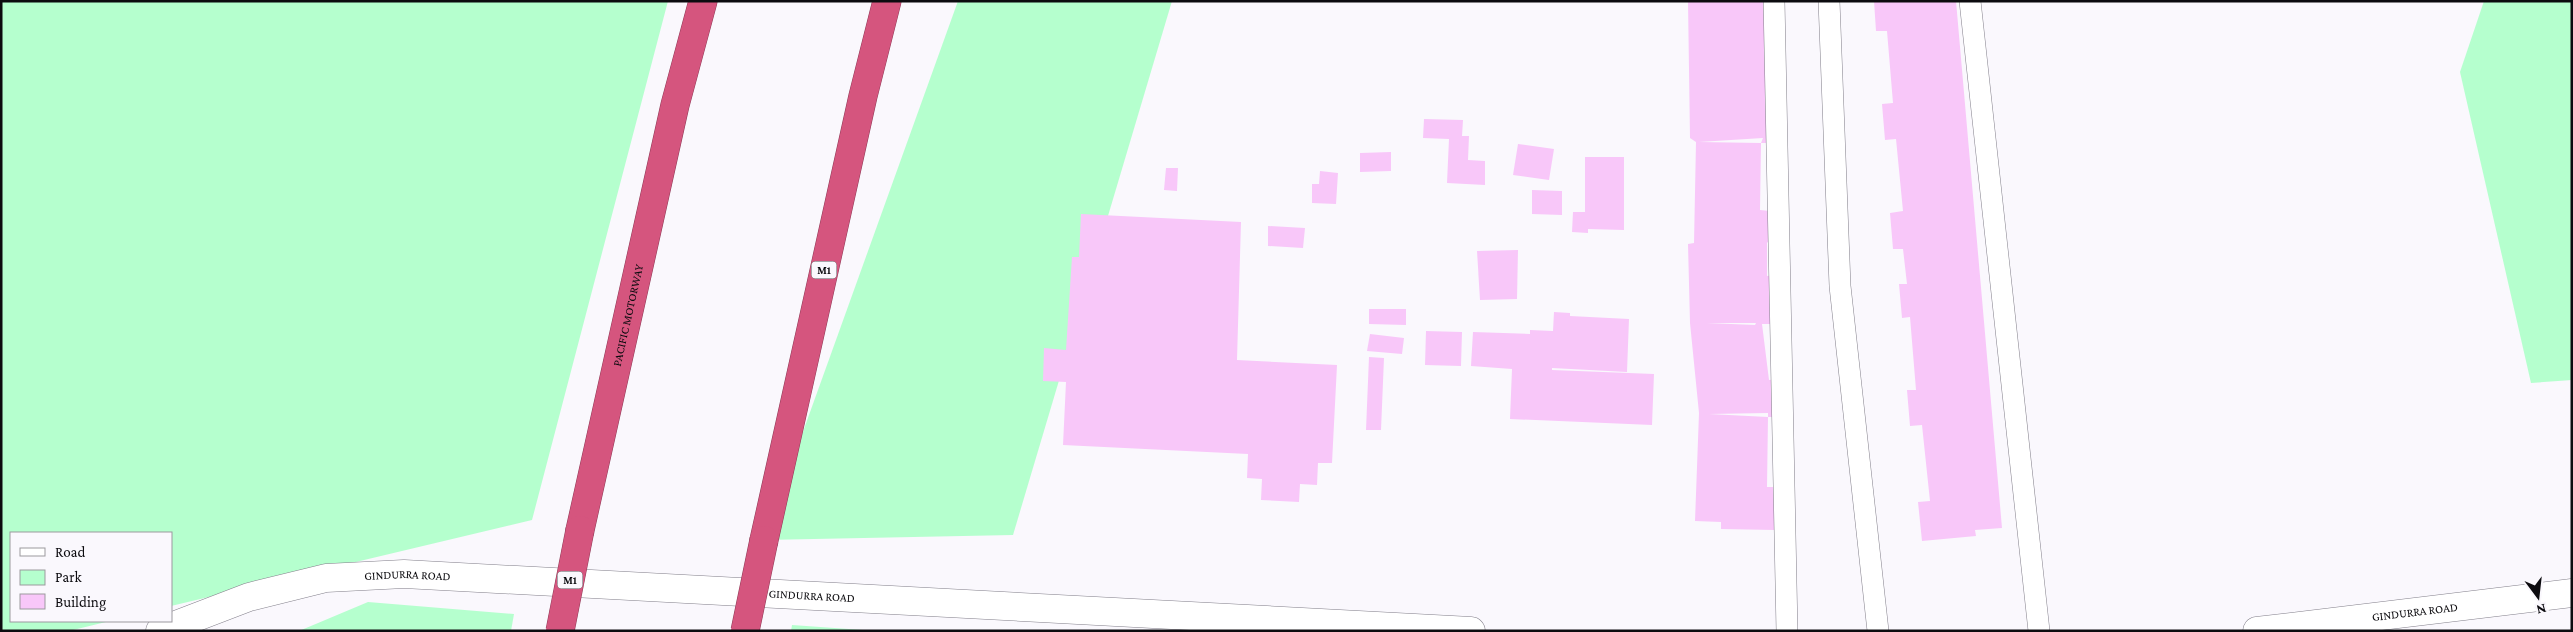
<svg xmlns="http://www.w3.org/2000/svg" width="2573" height="632" font-family="'Crimson Pro',serif">
	<rect width="100%" height="100%" fill="#faf8fd"/>
	<!-- green -->
	<g fill="#b5ffce">
		<path d="M 1,1 L 668,1 L 532,520 L 171,606 L 171,533 L 11,533 L 11,621 L 110,621 L 69,631 L 1,631 Z"/>
		<path d="M 958,1 L 1172,1 L 1013,535 L 764,540 Z"/>
		<path d="M 2484,1 L 2572,1 L 2572,380 L 2531,383 L 2460,72 Z"/>
		<path d="M 368,602 L 514,614 L 511,631 L 299,631 Z"/>
		<path d="M 792,625 L 877,631 L 791,631 Z"/>
	</g>
	<!-- building -->
	<g fill="#f8c7f9" fill-rule="evenodd">
		<path d="M 1688,1 L 1772,1 L 1765,33 L 1765,100 L 1773,101 L 1774,143 L 1761,143 L 1763,138 L 1699,142 L 1761,143 L 1760,210 L 1770,211 L 1770,244 L 1767,242 L 1767,276 L 1775,275 L 1776,324 L 1762,324 L 1769,380 L 1777,379 L 1777,417 L 1768,417 L 1768,413 L 1709,414 L 1768,417 L 1767,487 L 1776,487 L 1775,530 L 1721,529 L 1721,522 L 1695,521 L 1699,413 L 1690,323 L 1688,244 L 1694,243 L 1696,142 L 1690,138 ZM 1707,323 L 1756,323 L 1755,325 Z"/>
		<path d="M 1874,1 L 1956,1 L 2002,528 L 1975,530 L 1976,536 L 1922,541 L 1918,502 L 1930,501 L 1922,425 L 1910,426 L 1907,390 L 1916,390 L 1910,317 L 1902,318 L 1899,284 L 1907,284 L 1903,249 L 1893,249 L 1890,213 L 1903,211 L 1896,139 L 1885,140 L 1882,104 L 1893,103 L 1887,31 L 1876,31 Z"/>
		<path d="M 1424,119 L 1463,120 L 1462,136 L 1469,136 L 1468,160 L 1485,161 L 1485,185 L 1447,183 L 1449,139 L 1423,138 Z"/>
		<path d="M 1518,144 L 1554,149 L 1549,180 L 1513,175 Z"/>
		<path d="M 1391,152 L 1391,171 L 1360,172 L 1360,153 Z"/>
		<path d="M 1585,157 L 1624,157 L 1624,230 L 1588,229 L 1588,233 L 1572,232 L 1573,212 L 1585,212 Z"/>
		<path d="M 1166,168 L 1178,168 L 1177,191 L 1164,190 Z"/>
		<path d="M 1320,171 L 1338,173 L 1336,204 L 1312,203 L 1312,184 L 1319,184 Z"/>
		<path d="M 1532,190 L 1562,191 L 1562,215 L 1532,214 Z"/>
		<path d="M 1081,214 L 1241,222 L 1237,360 L 1337,365 L 1332,463 L 1318,463 L 1317,485 L 1300,484 L 1299,502 L 1261,500 L 1262,479 L 1247,478 L 1248,454 L 1063,445 L 1066,382 L 1043,381 L 1044,348 L 1066,350 L 1072,257 L 1079,257 Z"/>
		<path d="M 1268,226 L 1305,228 L 1303,248 L 1268,246 Z"/>
		<path d="M 1518,250 L 1517,299 L 1480,300 L 1477,251 Z"/>
		<path d="M 1369,309 L 1406,309 L 1406,325 L 1369,324 Z"/>
		<path d="M 1554,312 L 1570,313 L 1570,316 L 1629,319 L 1627,372 L 1552,368 L 1552,370 L 1654,374 L 1652,425 L 1510,419 L 1512,369 L 1471,366 L 1473,332 L 1530,334 L 1530,330 L 1553,331 Z"/>
		<path d="M 1426,331 L 1462,332 L 1461,366 L 1425,365 Z"/>
		<path d="M 1370,334 L 1404,338 L 1402,354 L 1367,351 Z"/>
		<path d="M 1369,357 L 1384,358 L 1381,430 L 1366,430 Z"/>
	</g>
	<g fill="none" stroke-linecap="round" stroke-linejoin="round">
		<!-- lane casing -->
		<g stroke="#827f8a" stroke-width="22">
			<g id="lane">
				<path d="M 1774,1 L 1787,631"/>
				<path d="M 1829,1 L 1840,286 L 1878,631"/>
				<path d="M 1970,1 L 2039,631"/>
			</g>
		</g>
		<!-- street casing -->
		<g stroke="#827f8a" stroke-width="29">
			<g id="street">
				<path id="s1" d="M 160,631 L 249,597 L 326,578 L 404,574 L 1471,631"/>
				<path id="s2" d="M 2257,631 L 2572,593"/>
			</g>
		</g>
		<!-- highway casing -->
		<g stroke="#8f3b57" stroke-width="29">
			<g id="highway">
				<path id="s3" d="M 580,530 L 675,105 L 703,1"/>
				<path d="M 764,540 L 863,96 L 887,1"/>
			</g>
		</g>
		<!-- lane -->
		<use href="#lane" stroke="#fff" stroke-width="21"/>
		<!-- street -->
		<use href="#street" stroke="#fff" stroke-width="28"/>
		<!-- highway -->
		<use href="#highway" stroke="#d5557e" stroke-width="28"/>
		<!-- highway-bridge casing -->
		<g stroke="#8f3b57" stroke-width="29" stroke-linecap="butt">
			<g id="highway-bridge">
				<path d="M 560,631 L 580,530"/>
				<path d="M 745,631 L 764,540"/>
			</g>
		</g>
		<!-- highway-bridge -->
		<use href="#highway-bridge" stroke="#d5557e" stroke-width="28"/>
	</g>
	<g text-anchor="middle" dominant-baseline="central" stroke-width="4" stroke-linejoin="round" paint-order="stroke">
		<!-- shield labels -->
		<g fill="#faf8fd" stroke="#535256" stroke-width="1">
			<rect x="811.5" y="261.5" width="25" height="17" rx="4"/>
			<rect x="557.5" y="571.5" width="25" height="17" rx="4"/>
		</g>
		<g font-size="11" font-weight="bold" fill="#0c0b0f">
			<text x="824" y="270">M1</text>
			<text x="570" y="580">M1</text>
		</g>
		<!-- street labels -->
		<g font-size="12" fill="#0c0b0f" stroke="#faf8fd">
			<text stroke="none"><textPath href="#s3" startOffset="220">PACIFIC MOTORWAY</textPath></text>
			<text stroke="none"><textPath href="#s1" startOffset="256">GINDURRA ROAD</textPath></text>
			<text stroke="none"><textPath href="#s1" startOffset="661">GINDURRA ROAD</textPath></text>
			<text stroke="none"><textPath href="#s2" startOffset="159">GINDURRA ROAD</textPath></text>
		</g>
	</g>
	<!-- border -->
	<rect width="2573" height="632" fill="none" stroke="#0c0b0f" stroke-width="5"/>
	<!-- legend -->
	<rect x="10" y="532" width="162" height="90" fill="#faf8fd" stroke="#9b999e"/>
	<rect x="20" y="548" width="25" height="8" fill="#ffffff" stroke="#9b999e"/>
	<text x="55" y="557" font-size="15" fill="#0c0b0f">Road</text>
	<rect x="20" y="570" width="25" height="15" fill="#b5ffce" stroke="#9b999e"/>
	<text x="55" y="582" font-size="15" fill="#0c0b0f">Park</text>
	<rect x="20" y="594" width="25" height="15" fill="#f8c7f9" stroke="#9b999e"/>
	<text x="55" y="607" font-size="15" fill="#0c0b0f">Building</text>
	<!-- north arrow -->
	<g transform="translate(2538 597) rotate(165)" stroke="#faf8fd" stroke-width="4" paint-order="stroke">
	<path d="M0-4L9 19L0 12L-9 19Z" fill="#0c0b0f"/>
	<text y="-8" font-size="14" font-weight="bold" text-anchor="middle" fill="#0c0b0f">N</text>
	</g>
</svg>
